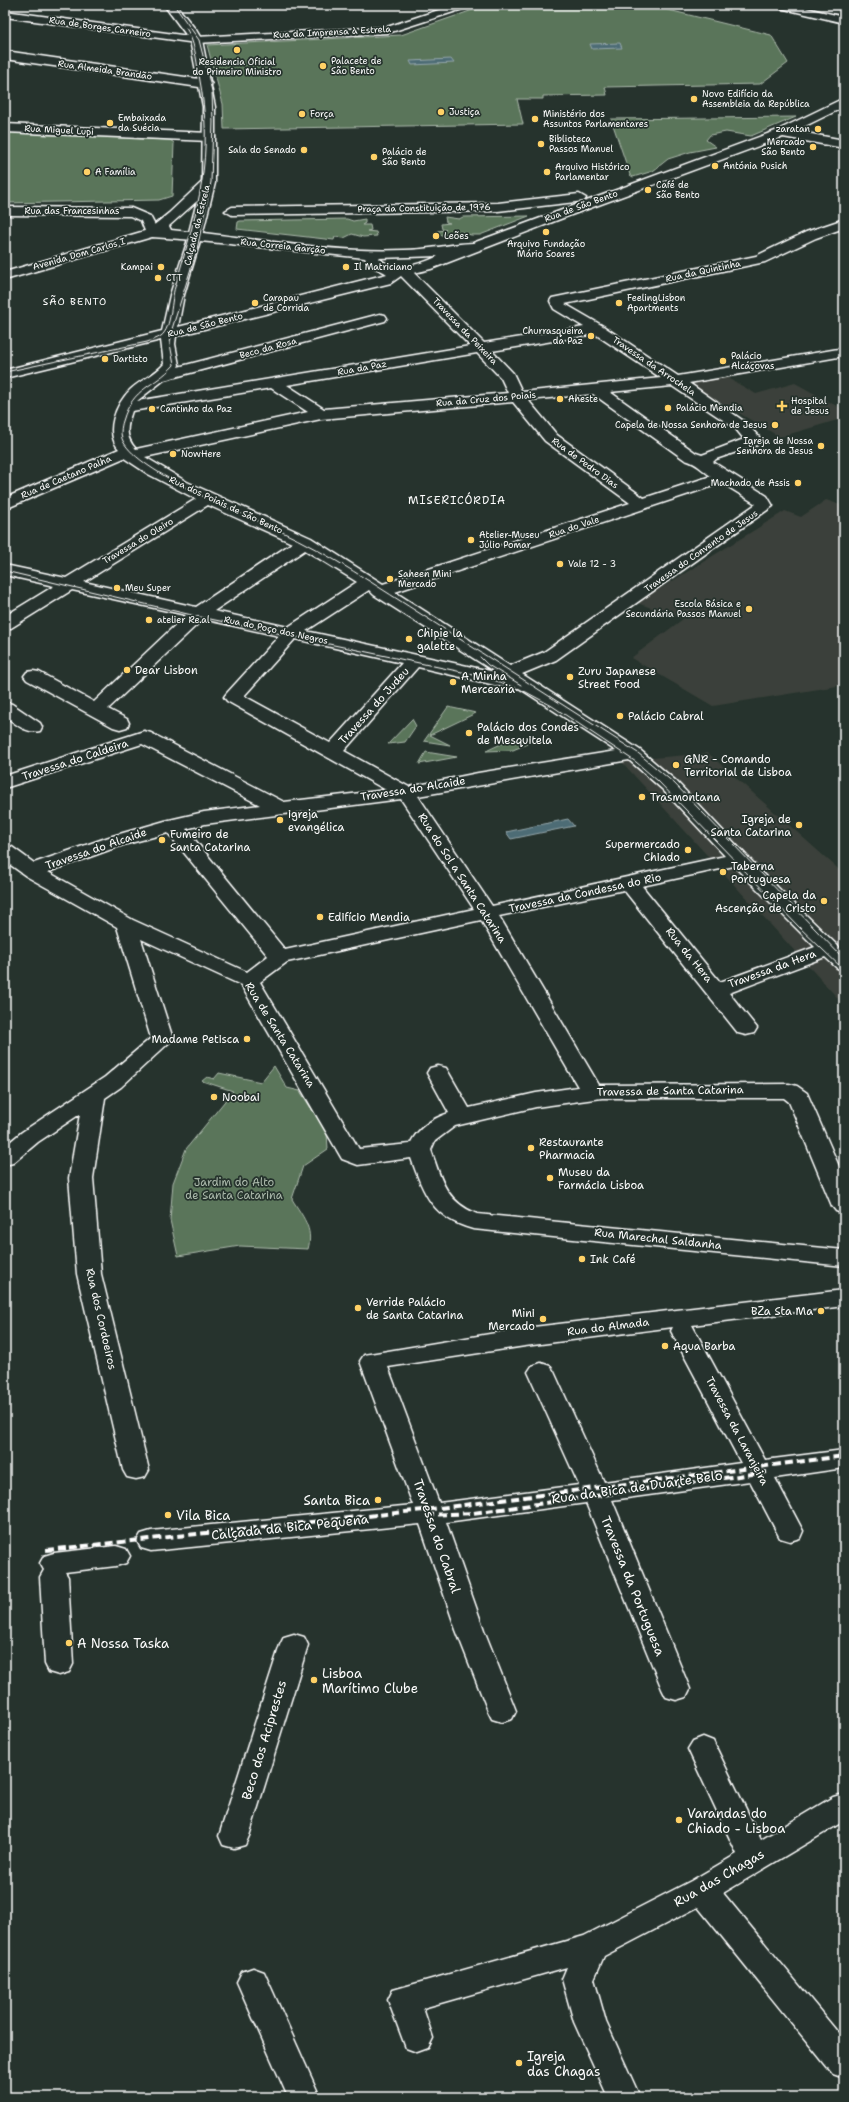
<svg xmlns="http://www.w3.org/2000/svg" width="849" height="2102" font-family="'Shantell Sans',sans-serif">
	<rect width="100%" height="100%" fill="#26332d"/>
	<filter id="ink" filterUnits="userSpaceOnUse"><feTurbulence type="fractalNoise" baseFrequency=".025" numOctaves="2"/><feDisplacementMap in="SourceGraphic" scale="8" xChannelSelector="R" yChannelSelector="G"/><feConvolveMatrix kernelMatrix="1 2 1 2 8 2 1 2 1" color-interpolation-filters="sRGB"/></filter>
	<g filter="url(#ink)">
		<!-- built -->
		<g fill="#3b413a">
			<path d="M 725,376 L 756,394 L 795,383 L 844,410 L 844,418 L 780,437 L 687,383 Z"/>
			<path d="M 826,500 L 844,506 L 844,685 L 713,706 L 631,658 L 683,619 L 637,603 L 785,511 L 801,517 Z"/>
			<path d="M 708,753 L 844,874 L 844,1005 L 621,761 Z"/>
		</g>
		<!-- green -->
		<g fill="#5a745a" stroke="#acbaac">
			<path d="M 487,5 L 648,5 L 771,35 L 788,63 L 760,84 L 605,87 L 607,95 L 543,96 L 543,99 L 517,99 L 523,124 L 224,129 L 223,104 L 207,45 L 401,35 Z"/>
			<path d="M 796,117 L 751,136 L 726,132 L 710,135 L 706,140 L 716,147 L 690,152 L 668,159 L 653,171 L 633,177 L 630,175 L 611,119 Z"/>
			<path d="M 5,132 L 170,140 L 174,143 L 172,196 L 159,200 L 5,203 Z"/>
			<path d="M 529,216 L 480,235 L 471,235 L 461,232 L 451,235 L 437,235 L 437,231 L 446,230 L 442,229 L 441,224 L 450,223 L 446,222 L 445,217 L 459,219 L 463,217 Z"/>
			<path d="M 347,219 L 353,221 L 365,219 L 365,223 L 362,225 L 370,225 L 371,230 L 367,231 L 376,232 L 377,236 L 363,237 L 352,234 L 344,238 L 335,237 L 334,240 L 237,229 L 238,222 L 240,221 Z"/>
			<path d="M 448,707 L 476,713 L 430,735 L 450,745 L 424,741 Z"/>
			<path d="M 412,719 L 416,726 L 405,742 L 388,744 Z"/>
			<path d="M 518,736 L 526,741 L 527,744 L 513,750 L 486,751 Z"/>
			<path d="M 426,752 L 457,757 L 419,764 Z"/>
			<path d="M 274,1066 L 287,1088 L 300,1091 L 327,1133 L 328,1149 L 303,1166 L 292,1199 C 302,1216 314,1228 308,1249 L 240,1246 L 178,1256 L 170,1220 L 173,1183 L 186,1149 L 233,1091 L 202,1081 L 207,1077 L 214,1079 L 219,1073 L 261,1082 Z"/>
		</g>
		<!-- water -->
		<g fill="#4e6c74" stroke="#95a7ac">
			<path d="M 620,43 L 622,48 L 592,49 L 590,44 Z"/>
			<path d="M 451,59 L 454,63 L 412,65 L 410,61 Z"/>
			<path d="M 568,819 L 574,826 L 511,839 L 506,832 Z"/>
		</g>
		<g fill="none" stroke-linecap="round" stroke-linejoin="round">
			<!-- minor casing -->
			<g stroke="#fff" stroke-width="3">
				<g id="minor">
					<path d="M 454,5 L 471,5 L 469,7 L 388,33 L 196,43 L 5,17 L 5,11 L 196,37 L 387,27 Z"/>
					<path d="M 774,5 L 794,5 L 844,17 L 844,23 L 776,7 Z"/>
					<path d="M 5,51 L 206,80 L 212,84 L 206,88 L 5,59 Z"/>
					<path d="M 844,98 L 844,107 L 795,131 L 844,140 L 844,148 L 783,137 L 563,218 L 431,269 L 414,273 L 484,343 L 584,327 L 554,309 L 550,301 L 552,298 L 756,256 L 806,232 L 844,219 L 844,228 L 816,238 L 765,262 L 565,304 L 603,326 L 678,376 L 844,348 L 844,356 L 689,383 L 745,422 L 760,438 L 757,445 L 716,459 L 713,462 L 767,496 L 773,506 L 556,660 L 522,674 L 640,750 L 676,781 L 762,872 L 844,952 L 844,970 L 837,968 L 825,957 L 729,993 L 757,1028 L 754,1033 L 746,1035 L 738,1033 L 624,890 L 499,916 L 599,1085 L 789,1084 L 797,1086 L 807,1093 L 844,1178 L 844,1214 L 836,1211 L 832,1206 L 789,1102 L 784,1098 L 602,1098 L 536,1107 L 455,1126 L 435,1141 L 431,1150 C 441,1179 445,1201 477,1214 L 844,1250 L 844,1266 L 473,1229 C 433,1218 424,1195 411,1158 L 358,1165 L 342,1159 L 241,985 L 141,939 L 173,1039 L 121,1087 L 105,1098 L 93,1178 L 101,1274 L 149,1470 L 145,1477 L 136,1479 L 127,1477 L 123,1470 L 77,1274 L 69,1178 L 80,1114 L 38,1142 L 13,1163 L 5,1165 L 5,1146 L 22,1132 L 105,1077 L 151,1038 L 117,927 L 26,876 L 5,861 L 5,845 L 12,847 L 34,863 L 109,837 L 165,821 L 204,812 L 260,805 L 142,744 L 5,788 L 5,776 L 144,731 L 151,733 L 284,802 L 386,790 L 227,701 L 224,697 L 227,693 L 279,636 L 203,619 L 108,709 L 127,719 L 129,723 L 127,727 L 120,729 L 113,727 L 27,680 L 24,676 L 27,672 L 33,671 L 39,672 L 94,702 L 186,615 L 72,590 L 11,628 L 5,629 L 5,616 L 54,586 L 5,575 L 5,565 L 66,578 L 196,499 L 148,474 L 124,458 L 5,509 L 5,498 L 119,449 C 104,432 116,404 130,390 C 140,380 155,375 164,364 L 161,340 L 5,378 L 5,370 L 162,331 L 170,295 L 190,233 L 195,232 C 264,240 334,253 404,250 C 427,250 450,244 473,243 L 778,130 ZM 200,241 L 365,258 C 370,269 379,268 387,274 L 178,327 L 184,295 ZM 438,256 C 425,263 392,274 379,258 ZM 401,276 L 470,346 L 137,401 L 164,380 L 385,321 L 387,318 L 385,315 L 380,314 L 178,367 L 179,365 L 175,344 L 176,336 L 391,283 ZM 595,334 L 661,378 L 522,392 L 513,373 L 492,351 ZM 477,353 L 501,378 L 508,393 L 324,409 L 287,385 ZM 672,386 L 735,428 L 744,439 L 702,455 L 696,453 L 610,392 ZM 271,388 L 308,412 L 136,449 C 124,436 127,426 132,411 ZM 593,394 L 685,460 C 699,464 700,469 711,476 L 644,498 L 557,435 L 528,400 ZM 513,402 L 545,441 L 630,503 L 383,584 L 311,538 L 187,482 L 145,457 L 321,419 ZM 722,483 L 756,504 L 544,652 L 510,666 L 395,592 ZM 208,505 L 292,543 L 196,607 L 84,582 ZM 305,550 L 357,582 L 288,627 L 214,611 ZM 369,590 L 374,595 L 495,672 L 306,631 ZM 295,639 L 402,663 L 330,743 L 244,696 ZM 418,667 L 512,689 L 519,688 L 616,751 L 478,773 L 409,787 L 344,751 ZM 629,760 L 662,789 L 725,856 L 492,906 L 418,796 ZM 401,799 L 474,909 L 285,950 L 186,829 L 205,824 ZM 168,833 L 268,956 L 247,972 L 133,920 L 48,872 L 123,845 ZM 734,866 L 815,947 L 720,982 L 642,886 ZM 481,920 L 578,1087 L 536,1093 L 469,1108 L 446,1068 L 438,1066 L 430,1068 L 427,1073 L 449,1113 C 433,1118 418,1128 410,1144 L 359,1149 L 260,982 L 287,962 Z"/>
					<path d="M 5,124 L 209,133 L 215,137 L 209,141 L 5,132 Z"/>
					<path d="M 579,194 L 586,198 L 584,201 L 498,211 L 232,215 L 225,211 L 232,207 L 498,203 Z"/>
					<path d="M 5,207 L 131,208 L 150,216 L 159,233 L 157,236 L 147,236 L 141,221 L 130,216 L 5,215 Z"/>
					<path d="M 5,702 L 12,704 L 40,723 L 42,727 L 40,731 C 26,734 16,724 5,716 Z"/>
					<path d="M 844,1290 L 844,1306 L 692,1325 L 765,1460 L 844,1450 L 844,1468 L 775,1478 L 803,1531 L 800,1538 L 790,1541 L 780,1538 L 750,1481 L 612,1500 L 690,1689 L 686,1697 L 676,1700 L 666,1697 L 662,1689 L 586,1503 L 446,1522 L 484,1630 L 516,1711 L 512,1719 L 502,1722 L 492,1719 L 488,1711 L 456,1630 L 420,1524 L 151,1551 L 141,1548 L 137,1541 L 141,1534 L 151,1531 L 413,1505 L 360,1361 L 364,1355 L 525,1328 ZM 673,1327 L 671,1331 L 741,1463 L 604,1482 L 554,1372 L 550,1366 L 541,1363 L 532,1366 L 528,1372 L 579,1485 L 439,1503 L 388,1367 L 525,1346 Z"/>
					<path d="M 116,1546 L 126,1549 L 130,1556 L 126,1563 L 116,1566 L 65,1572 L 68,1577 L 73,1664 L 69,1672 L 59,1675 L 49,1672 L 45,1664 L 40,1577 L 44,1570 L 40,1563 L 44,1556 L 54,1553 Z"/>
					<path d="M 294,1634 L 304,1637 L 308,1645 L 249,1836 L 245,1845 L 234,1848 L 223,1845 L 219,1836 L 280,1645 L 284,1637 Z"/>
					<path d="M 703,1737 L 713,1741 L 761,1840 L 833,1797 L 844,1794 L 844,1821 L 723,1893 L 844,2040 L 844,2078 L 833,2074 L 698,1907 L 604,1956 L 594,1979 L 606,2022 L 640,2097 L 608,2097 L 574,2022 L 562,1979 L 567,1967 L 423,2008 L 433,2038 L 428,2048 L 417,2052 L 406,2048 L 388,2000 L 393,1990 L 584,1936 L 691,1881 L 737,1854 L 688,1749 L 693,1741 Z"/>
					<path d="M 253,1968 L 264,1972 L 320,2097 L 288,2097 L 237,1982 L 242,1972 Z"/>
				</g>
			</g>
			<!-- major casing -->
			<g stroke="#fff" stroke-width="3">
				<path id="major" d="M 164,5 L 176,5 L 196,30 L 202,40 L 215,107 L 215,183 L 202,236 L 195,240 L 152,237 L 5,280 L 5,272 L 148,230 L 169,213 L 202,182 L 203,107 L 190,40 ZM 197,201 L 189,232 L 171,230 L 169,226 Z"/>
			</g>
			<!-- minor -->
			<use href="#minor" fill="#26332d" fill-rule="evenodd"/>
			<!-- major -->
			<use href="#major" fill="#26332d" fill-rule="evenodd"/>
			<!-- tram -->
			<g stroke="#fff" stroke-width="1">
				<path d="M 174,5 L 199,40 L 212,91 L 213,122 L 211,182 L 197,249 L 172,329 L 170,344 L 174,365 C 154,388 133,386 123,421 C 121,427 120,435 123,441 C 139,473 243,514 278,530 C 330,554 378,587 427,618 C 497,663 568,708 638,753 L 674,783 L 844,959"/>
				<path d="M 5,372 L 147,342 C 152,340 157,339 161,336 C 172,328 171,299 175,287 C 198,208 215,158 199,75 C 196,59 195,42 186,28"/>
				<path d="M 5,571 L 196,616 L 462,672 L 500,682 L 526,692 L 552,706 L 636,762 L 658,781 L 799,927 L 844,970"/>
				<path d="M 480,657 L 488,665 L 521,685"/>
			</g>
			<!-- rail -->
			<g stroke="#fff" stroke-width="4" stroke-dasharray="8 4" stroke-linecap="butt">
				<path d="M 426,1515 L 473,1513 L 767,1472"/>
				<path d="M 46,1550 L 424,1510 L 844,1456"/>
			</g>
		</g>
	</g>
	<!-- markers -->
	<g fill="#ffd166" stroke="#26332d" stroke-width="1.5">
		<circle cx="237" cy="50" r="4"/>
		<circle cx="323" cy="66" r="4"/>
		<circle cx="694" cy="99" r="4"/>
		<circle cx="441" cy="112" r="4"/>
		<circle cx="302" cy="114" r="4"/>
		<circle cx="535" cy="119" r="4"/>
		<circle cx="110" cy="123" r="4"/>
		<circle cx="818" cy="129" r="4"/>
		<circle cx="541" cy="144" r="4"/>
		<circle cx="813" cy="147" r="4"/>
		<circle cx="304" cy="150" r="4"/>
		<circle cx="374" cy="157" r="4"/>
		<circle cx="715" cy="166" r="4"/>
		<circle cx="87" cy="172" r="4"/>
		<circle cx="547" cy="172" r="4"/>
		<circle cx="648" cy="190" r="4"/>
		<circle cx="546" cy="232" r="4"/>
		<circle cx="436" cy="236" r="4"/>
		<circle cx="161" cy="267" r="4"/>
		<circle cx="346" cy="267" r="4"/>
		<circle cx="158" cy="278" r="4"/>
		<circle cx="255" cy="303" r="4"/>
		<circle cx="619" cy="303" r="4"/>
		<circle cx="591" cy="336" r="4"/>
		<circle cx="105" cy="359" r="4"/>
		<circle cx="723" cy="361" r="4"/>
		<circle cx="560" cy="399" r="4"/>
		<path d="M780 400h4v4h4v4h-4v4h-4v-4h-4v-4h4z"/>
		<circle cx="668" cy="408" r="4"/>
		<circle cx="152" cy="409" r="4"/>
		<circle cx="775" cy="425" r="4"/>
		<circle cx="821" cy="446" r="4"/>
		<circle cx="173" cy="454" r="4"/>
		<circle cx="798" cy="483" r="4"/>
		<circle cx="471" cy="540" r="4"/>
		<circle cx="560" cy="564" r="4"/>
		<circle cx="390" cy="579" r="4"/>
		<circle cx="117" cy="588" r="4"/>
		<circle cx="749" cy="609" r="4"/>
		<circle cx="149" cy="620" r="4"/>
		<circle cx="409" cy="639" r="4"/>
		<circle cx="127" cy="670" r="4"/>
		<circle cx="570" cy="677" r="4"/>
		<circle cx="453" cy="682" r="4"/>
		<circle cx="620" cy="716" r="4"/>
		<circle cx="469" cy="733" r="4"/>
		<circle cx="676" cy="765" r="4"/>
		<circle cx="642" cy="797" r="4"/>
		<circle cx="280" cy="820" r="4"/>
		<circle cx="799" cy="825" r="4"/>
		<circle cx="162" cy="840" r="4"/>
		<circle cx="688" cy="850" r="4"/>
		<circle cx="723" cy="872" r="4"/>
		<circle cx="824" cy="901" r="4"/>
		<circle cx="320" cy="917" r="4"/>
		<circle cx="247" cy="1039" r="4"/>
		<circle cx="214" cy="1097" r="4"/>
		<circle cx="531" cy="1148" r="4"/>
		<circle cx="550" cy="1178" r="4"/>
		<circle cx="582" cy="1259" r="4"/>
		<circle cx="358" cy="1308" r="4"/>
		<circle cx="821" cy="1311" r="4"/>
		<circle cx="543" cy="1319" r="4"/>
		<circle cx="665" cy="1346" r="4"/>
		<circle cx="378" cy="1500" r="4"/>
		<circle cx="168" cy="1515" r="4"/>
		<circle cx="69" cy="1643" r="4"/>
		<circle cx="314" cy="1680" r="4"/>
		<circle cx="679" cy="1820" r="4"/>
		<circle cx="519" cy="2063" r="4"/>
	</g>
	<g text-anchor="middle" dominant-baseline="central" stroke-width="3.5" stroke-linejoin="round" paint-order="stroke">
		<!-- far-street labels -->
		<g font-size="9" fill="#fff" stroke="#26332d">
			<text transform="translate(100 27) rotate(8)">Rua de Borges Carneiro</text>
			<text transform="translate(332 32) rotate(-3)">Rua da Imprensa à Estrela</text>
			<text transform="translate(105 70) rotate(8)">Rua Almeida Brandão</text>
			<text transform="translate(59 130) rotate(3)">Rua Miguel Lupi</text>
			<text transform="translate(581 206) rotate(-20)">Rua de São Bento</text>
			<text transform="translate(424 208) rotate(-1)">Praça da Constituição de 1976</text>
			<text x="72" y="211">Rua das Francesinhas</text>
			<text transform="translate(197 225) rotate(-76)">Calçada da Estrela</text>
			<text transform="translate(283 246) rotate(6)">Rua Correia Garção</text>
			<text transform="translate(79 254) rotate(-16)">Avenida Dom Carlos I</text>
			<text transform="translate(703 271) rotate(-12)">Rua da Quintinha</text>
			<text transform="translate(205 325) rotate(-14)">Rua de São Bento</text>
			<text transform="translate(465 331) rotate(46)">Travessa da Peixeira</text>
			<text transform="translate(268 348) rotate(-15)">Beco da Rosa</text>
			<text transform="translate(654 366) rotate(34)">Travessa da Arrochela</text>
			<text transform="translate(362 368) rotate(-10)">Rua da Paz</text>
			<text transform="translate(486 399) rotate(-5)">Rua da Cruz dos Poiais</text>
			<text transform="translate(585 463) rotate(36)">Rua de Pedro Dias</text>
			<text transform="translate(66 477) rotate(-23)">Rua de Caetano Palha</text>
			<text transform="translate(226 505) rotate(25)">Rua dos Poiais de São Bento</text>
			<text transform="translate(574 527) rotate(-18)">Rua do Vale</text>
			<text transform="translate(138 541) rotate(-31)">Travessa do Oleiro</text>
			<text transform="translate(701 551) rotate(-35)">Travessa do Convento de Jesus</text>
			<text transform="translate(276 630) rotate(12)">Rua do Poço dos Negros</text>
		</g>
		<!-- far-poi labels -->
		<g font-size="9" fill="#fff" stroke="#26332d" text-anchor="start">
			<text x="331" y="61">Palacete de<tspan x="331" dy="10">São Bento</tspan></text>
			<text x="237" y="62" text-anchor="middle">Residencia Oficial<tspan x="237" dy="10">do Primeiro Ministro</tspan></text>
			<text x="702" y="94">Novo Edifício da<tspan x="702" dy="10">Assembleia da República</tspan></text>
			<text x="449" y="112">Justiça</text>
			<text x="310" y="114">Força</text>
			<text x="543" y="114">Ministério dos<tspan x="543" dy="10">Assuntos Parlamentares</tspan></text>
			<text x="118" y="118">Embaixada<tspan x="118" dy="10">da Suécia</tspan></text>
			<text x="810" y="129" text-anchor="end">zaratan</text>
			<text x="549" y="139">Biblioteca<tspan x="549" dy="10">Passos Manuel</tspan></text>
			<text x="805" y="142" text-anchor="end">Mercado<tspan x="805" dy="10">São Bento</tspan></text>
			<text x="296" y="150" text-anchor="end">Sala do Senado</text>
			<text x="382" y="152">Palácio de<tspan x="382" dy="10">São Bento</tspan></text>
			<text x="723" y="166">Antónia Pusich</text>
			<text x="555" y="167">Arquivo Histórico<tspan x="555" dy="10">Parlamentar</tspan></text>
			<text x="95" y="172">A Família</text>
			<text x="656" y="185">Café de<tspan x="656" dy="10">São Bento</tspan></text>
			<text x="444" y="236">Leões</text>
			<text x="546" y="244" text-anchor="middle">Arquivo Fundação<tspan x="546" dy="10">Mário Soares</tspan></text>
			<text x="153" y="267" text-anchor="end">Kampai</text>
			<text x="354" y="267">Il Matriciano</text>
			<text x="166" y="278">CTT</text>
			<text x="263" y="298">Carapau<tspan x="263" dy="10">de Corrida</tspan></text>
			<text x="627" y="298">FeelingLisbon<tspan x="627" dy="10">Apartments</tspan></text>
			<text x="583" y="331" text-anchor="end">Churrasqueira<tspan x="583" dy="10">da Paz</tspan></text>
			<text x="731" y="356">Palácio<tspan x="731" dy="10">Alcáçovas</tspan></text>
			<text x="113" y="359">Dartisto</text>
			<text x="568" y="399">Aheste</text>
			<text x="791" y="401">Hospital<tspan x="791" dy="10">de Jesus</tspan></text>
			<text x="676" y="408">Palácio Mendia</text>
			<text x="160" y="409">Cantinho da Paz</text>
			<text x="767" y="425" text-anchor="end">Capela de Nossa Senhora de Jesus</text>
			<text x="813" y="441" text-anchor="end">Igreja de Nossa<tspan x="813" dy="10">Senhora de Jesus</tspan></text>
			<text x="181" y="454">NowHere</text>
			<text x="790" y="483" text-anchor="end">Machado de Assis</text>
			<text x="479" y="535">Atelier-Museu<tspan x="479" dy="10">Júlio Pomar</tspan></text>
			<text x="568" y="564">Vale 12 - 3</text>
			<text x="398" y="574">Saheen Mini<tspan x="398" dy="10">Mercado</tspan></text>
			<text x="125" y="588">Meu Super</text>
			<text x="741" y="604" text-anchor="end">Escola Básica e<tspan x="741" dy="10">Secundária Passos Manuel</tspan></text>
			<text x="157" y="620">atelier Re.al</text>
		</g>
		<!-- far-neighbourhood labels -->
		<g font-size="10" letter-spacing="1" fill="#fff" stroke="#26332d">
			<text x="75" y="301">SÃO BENTO</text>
		</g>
		<!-- far-quarter labels -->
		<g font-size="11" letter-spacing="1" fill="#fff" stroke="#26332d">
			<text x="457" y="500">MISERICÓRDIA</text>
		</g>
		<!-- poi labels -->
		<g font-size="11" fill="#fff" stroke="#26332d" text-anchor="start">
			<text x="417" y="633">Chipie la<tspan x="417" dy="13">galette</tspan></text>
			<text x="135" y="670">Dear Lisbon</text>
			<text x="578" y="671">Zuru Japanese<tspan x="578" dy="13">Street Food</tspan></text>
			<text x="461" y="676">A Minha<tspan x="461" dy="13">Mercearia</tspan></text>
			<text x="628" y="716">Palácio Cabral</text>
			<text x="477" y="727">Palácio dos Condes<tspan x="477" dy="13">de Mesquitela</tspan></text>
			<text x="684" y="759">GNR - Comando<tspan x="684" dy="13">Territorial de Lisboa</tspan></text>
			<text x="650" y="797">Trasmontana</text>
			<text x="288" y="814">igreja<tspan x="288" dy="13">evangélica</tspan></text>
			<text x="791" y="819" text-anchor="end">Igreja de<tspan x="791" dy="13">Santa Catarina</tspan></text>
			<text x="170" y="834">Fumeiro de<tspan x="170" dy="13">Santa Catarina</tspan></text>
			<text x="680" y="844" text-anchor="end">Supermercado<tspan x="680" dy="13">Chiado</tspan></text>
			<text x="731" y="866">Taberna<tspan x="731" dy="13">Portuguesa</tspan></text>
			<text x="816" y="895" text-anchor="end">Capela da<tspan x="816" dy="13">Ascenção de Cristo</tspan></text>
			<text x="328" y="917">Edifício Mendia</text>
			<text x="239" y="1039" text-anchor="end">Madame Petisca</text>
			<text x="222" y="1097">Noobai</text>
			<text x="539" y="1142">Restaurante<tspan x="539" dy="13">Pharmacia</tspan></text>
			<text x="558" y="1172">Museu da<tspan x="558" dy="13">Farmácia Lisboa</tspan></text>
			<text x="590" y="1259">Ink Café</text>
			<text x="366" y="1302">Verride Palácio<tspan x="366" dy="13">de Santa Catarina</tspan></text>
			<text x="813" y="1311" text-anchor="end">BZa Sta Ma</text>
			<text x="535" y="1313" text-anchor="end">Mini<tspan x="535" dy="13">Mercado</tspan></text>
			<text x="673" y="1346">Aqua Barba</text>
		</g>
		<!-- street labels -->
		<g font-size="11" fill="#fff" stroke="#26332d">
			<text transform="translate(374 706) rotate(-48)">Travessa do Judeu</text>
			<text transform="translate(75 760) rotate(-18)">Travessa do Caldeira</text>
			<text transform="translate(413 789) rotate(-9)">Travessa do Alcaide</text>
			<text transform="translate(96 849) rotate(-19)">Travessa do Alcaide</text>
			<text transform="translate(462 878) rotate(57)">Rua do Sol a Santa Catarina</text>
			<text transform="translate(585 893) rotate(-12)">Travessa da Condessa do Rio</text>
			<text transform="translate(689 955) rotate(51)">Rua da Hera</text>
			<text transform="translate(772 969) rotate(-20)">Travessa da Hera</text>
			<text transform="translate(280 1035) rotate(58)">Rua de Santa Catarina</text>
			<text transform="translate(670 1091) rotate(-1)">Travessa de Santa Catarina</text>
			<text transform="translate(658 1239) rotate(6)">Rua Marechal Saldanha</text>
			<text transform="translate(101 1319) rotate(77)">Rua dos Cordoeiros</text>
			<text transform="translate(608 1327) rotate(-7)">Rua do Almada</text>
			<text transform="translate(737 1431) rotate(62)">Travessa da Laranjeira</text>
		</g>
		<!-- park labels -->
		<g font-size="11" fill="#acbaac" stroke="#26332d">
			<text x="234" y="1182">Jardim do Alto<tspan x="234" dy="13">de Santa Catarina</tspan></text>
		</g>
		<!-- near-street labels -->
		<g font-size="13" fill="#fff" stroke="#26332d">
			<text transform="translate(637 1487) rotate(-8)">Rua da Bica de Duarte Belo</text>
			<text transform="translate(290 1527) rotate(-6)">Calçada da Bica Pequena</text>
			<text transform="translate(437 1536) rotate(71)">Travessa do Cabral</text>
			<text transform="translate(633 1586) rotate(68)">Travessa da Portuguesa</text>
			<text transform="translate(264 1740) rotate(-73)">Beco dos Aciprestes</text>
			<text transform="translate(719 1878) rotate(-30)">Rua das Chagas</text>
		</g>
		<!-- near-poi labels -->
		<g font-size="13" fill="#fff" stroke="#26332d" text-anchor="start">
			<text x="370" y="1500" text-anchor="end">Santa Bica</text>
			<text x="176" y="1515">Vila Bica</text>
			<text x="77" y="1643">A Nossa Taska</text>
			<text x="322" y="1673">Lisboa<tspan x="322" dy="15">Marítimo Clube</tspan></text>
			<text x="687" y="1813">Varandas do<tspan x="687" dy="15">Chiado - Lisboa</tspan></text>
			<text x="527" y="2056">Igreja<tspan x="527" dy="15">das Chagas</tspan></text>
		</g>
	</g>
	<!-- margin -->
	<rect width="849" height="2102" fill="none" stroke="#26332d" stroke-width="20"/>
	<rect x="10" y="10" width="829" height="2082" fill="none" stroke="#fff" stroke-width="1.5" filter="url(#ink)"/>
</svg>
